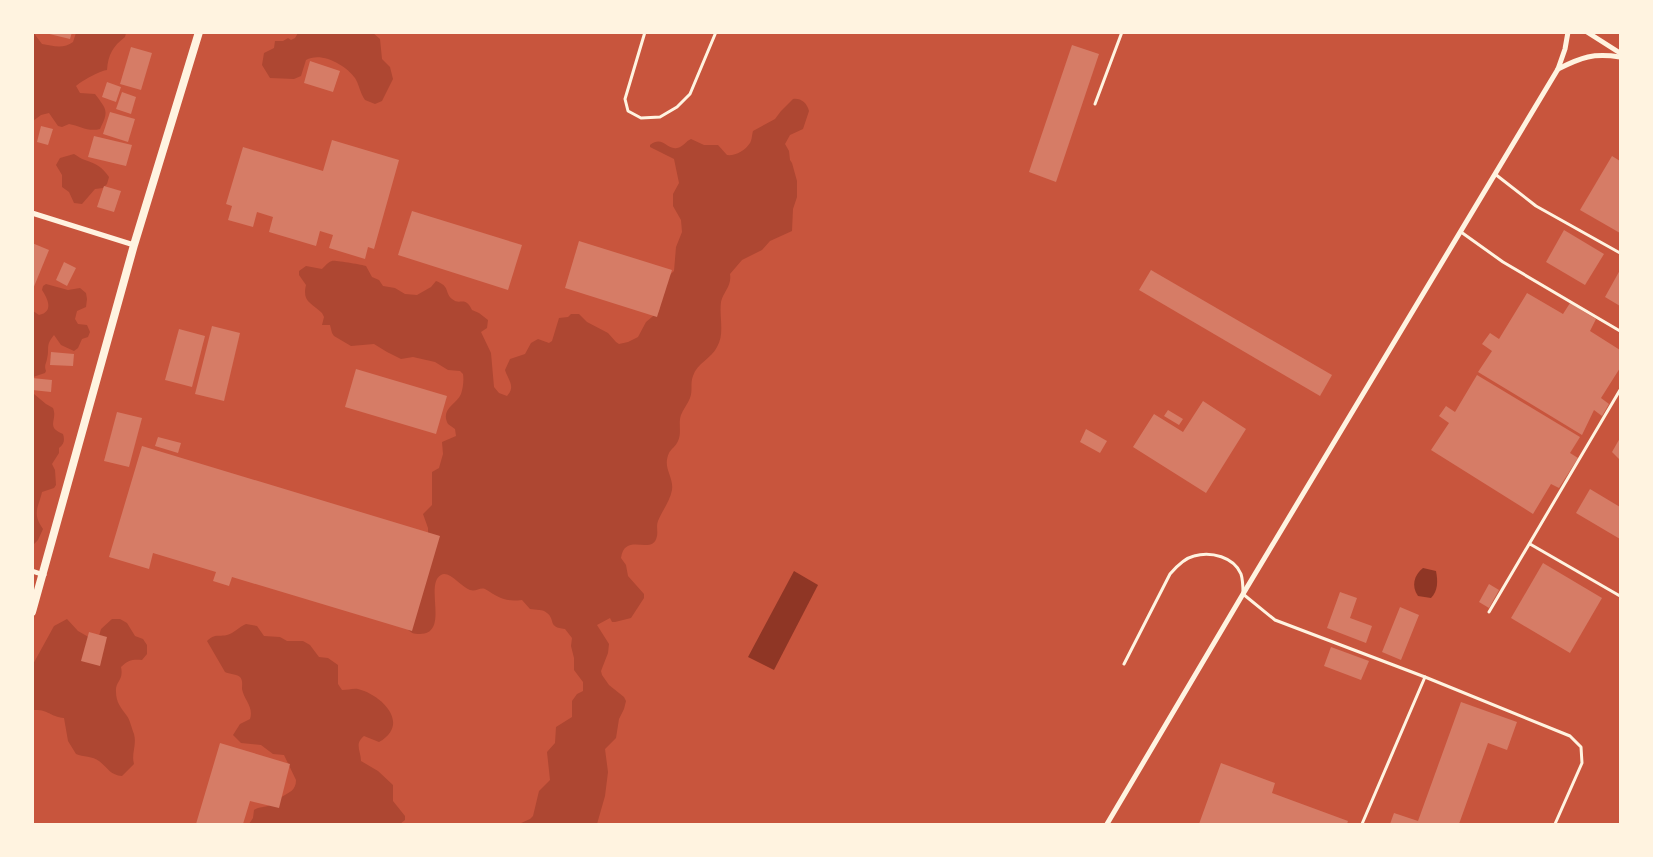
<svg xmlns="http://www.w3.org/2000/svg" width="1653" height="857" font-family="Commissioner,sans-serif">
	<rect width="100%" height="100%" fill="#c8553d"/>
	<!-- green -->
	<g fill="#ae4732">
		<path d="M 33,32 L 42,44 C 53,46 64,49 73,42 L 76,33 L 126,33 L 125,37 C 113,46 108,55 107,70 C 101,70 80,82 76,86 L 80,93 L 95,94 C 107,110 109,111 100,129 C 88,132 80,126 69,124 L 62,127 L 58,126 L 49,113 L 41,115 L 33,121 Z"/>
		<path d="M 298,33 L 373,33 L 380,39 L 382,59 L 390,67 L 393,79 L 382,101 L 375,104 L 365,100 C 360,93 359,84 355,78 C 346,65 321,51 306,60 L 301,76 L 294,79 L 270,78 L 262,65 L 264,53 L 274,48 L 275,41 L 283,41 L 288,38 L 291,40 L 295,38 Z"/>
		<path d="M 793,99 C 801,98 807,103 809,111 L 803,129 L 790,135 L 785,144 L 789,151 L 790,160 L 792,163 L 797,181 L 797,197 L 793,209 L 792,231 L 770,241 L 762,250 L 742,260 L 730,274 C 732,286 723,292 721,302 C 719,317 725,334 717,347 C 711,359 697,363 693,376 C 690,383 693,391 690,398 C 688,404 683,409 681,415 C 678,423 682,433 678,441 C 676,446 671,449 669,453 C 662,468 674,476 672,490 C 670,501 662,511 658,521 C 656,526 658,531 657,536 C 653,557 625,531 621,558 L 626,565 L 628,576 L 644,594 L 644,598 L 631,618 L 615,622 L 612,622 L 610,618 L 597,625 L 609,644 L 608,653 L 601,671 L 602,675 L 609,685 L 624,697 L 626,701 L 624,709 L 619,719 L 616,738 L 605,749 L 608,772 L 605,796 L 597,824 L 519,824 L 530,819 L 533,816 L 539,791 L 550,780 L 547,752 L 555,743 L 556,727 L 572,717 L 572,701 L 577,694 L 583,691 L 583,682 L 574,670 L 574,658 L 571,646 L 572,638 L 565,629 C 547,627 556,620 547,613 C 543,609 536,610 530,609 L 522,600 C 504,602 500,598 485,589 C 480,587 476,592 470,590 C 461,587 449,570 441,575 C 424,584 450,634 420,634 C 414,634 410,633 407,628 L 428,536 L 428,528 L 423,514 L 432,505 L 432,472 L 439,468 L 443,454 L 442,442 L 456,436 L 455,429 L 448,424 C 440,409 456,405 461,394 C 463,388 464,380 463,374 L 460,371 L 448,370 L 435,362 L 413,357 L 401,359 L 387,352 L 374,344 L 351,346 L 334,336 L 332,333 L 330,325 L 322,325 L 324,317 L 322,313 C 311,302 302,302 306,285 L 299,275 L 299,271 L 306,266 L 322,269 C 325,266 328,262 332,261 C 335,260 362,265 366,266 L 372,277 L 379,280 L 383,286 L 395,288 L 405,294 L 417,295 L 431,287 L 436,281 C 451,287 444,292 452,299 C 460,306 465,295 472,310 L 479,313 L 488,320 L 487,328 L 481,332 L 491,353 L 494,387 L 499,393 L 507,396 C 516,386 508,380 505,370 L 510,359 L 525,354 L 531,343 L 538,339 L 549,343 L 552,341 L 559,318 L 568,317 L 571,314 L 579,314 L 587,322 L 608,333 L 616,342 L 619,344 L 628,342 L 638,337 L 646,322 L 659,311 L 665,279 L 674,271 L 676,247 L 682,232 L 681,220 L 673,206 L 673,194 L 679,183 L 674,159 L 650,147 L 650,145 C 663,135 666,150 677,148 C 683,147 686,141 691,139 L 704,145 L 718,145 L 727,155 C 735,156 745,151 750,143 C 752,140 752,134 753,131 L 775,119 L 781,111 Z"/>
		<path d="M 74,154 C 78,156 81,159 85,160 C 97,164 102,167 109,177 L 107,184 L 103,188 L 95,189 L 82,204 L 74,203 L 69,192 L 62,187 L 62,175 L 56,165 L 60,158 Z"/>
		<path d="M 46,284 L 68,290 L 80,288 L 86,293 L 87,299 L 86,307 L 77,311 L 75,319 L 78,324 L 87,325 L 90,332 L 88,337 L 82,339 L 78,348 L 74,351 L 61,345 L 54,335 C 45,346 50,347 47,359 C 46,364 44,365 46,371 L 45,373 L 33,377 L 33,311 L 39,315 C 54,312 48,299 42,290 L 43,286 Z"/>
		<path d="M 34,394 L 46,404 L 53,408 C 58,420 45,427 63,434 C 65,440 64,444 59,448 L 59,453 L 52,464 L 55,470 L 56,485 L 54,488 L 42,492 C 38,509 32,513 43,529 L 38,540 L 33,545 L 32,395 Z"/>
		<path d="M 67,619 L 78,631 L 92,639 L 99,636 L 101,629 L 112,619 L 120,619 L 127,623 L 135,636 L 143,639 L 147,645 L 147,654 L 142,660 C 133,659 128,660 121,667 C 124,681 115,681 116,692 C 116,702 121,708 127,716 C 130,720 132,729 134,734 C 137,745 131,754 134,764 L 122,776 C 110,775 108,768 99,761 C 93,756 83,757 76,754 L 68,741 L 64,718 C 49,716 48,709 33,710 L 32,666 L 54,626 Z"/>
		<path d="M 246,624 L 257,626 L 264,636 L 280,637 L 287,641 L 303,641 L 310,645 L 319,657 L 328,658 L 338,665 L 338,684 L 342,690 C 348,690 353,688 358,689 C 382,695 411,724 379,742 L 364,736 C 354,744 361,751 361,761 L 378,771 L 393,785 L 393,801 L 405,816 L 405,820 L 400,824 L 249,824 L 253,818 L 254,810 C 260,806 264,808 270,805 C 274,803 277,800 280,798 C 289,792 296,791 296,780 L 284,755 L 273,754 L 261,745 L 241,743 L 233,735 L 240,724 L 250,719 C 254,707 244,700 242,689 C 242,685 243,680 240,677 C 237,674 229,674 225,672 L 207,641 C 215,633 218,637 227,635 C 233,634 239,627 246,624 Z"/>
	</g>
	<!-- water -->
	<g fill="#8f3625">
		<path d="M 1423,568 L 1436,571 C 1438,581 1438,591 1431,598 L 1418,596 C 1411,586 1414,575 1423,568 Z"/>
		<path d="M 794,571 L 818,585 L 774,670 L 748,657 Z"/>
	</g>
	<!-- building -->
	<g fill="#d67c66">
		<path d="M 41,32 L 72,32 L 70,39 Z"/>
		<path d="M 1072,45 L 1099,54 L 1056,182 L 1029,172 Z"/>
		<path d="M 131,47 L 152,53 L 141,90 L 120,84 Z"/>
		<path d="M 310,61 L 340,71 L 333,92 L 304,83 Z"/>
		<path d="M 107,82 L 121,87 L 116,102 L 102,97 Z"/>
		<path d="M 122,92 L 136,97 L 131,114 L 116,109 Z"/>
		<path d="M 110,112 L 135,119 L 128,142 L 103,134 Z"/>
		<path d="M 41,126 L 53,129 L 48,145 L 37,142 Z"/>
		<path d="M 94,136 L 132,145 L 126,166 L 88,157 Z"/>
		<path d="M 332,140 L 399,160 L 374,249 L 368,247 L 365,259 L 329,248 L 333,235 L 320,231 L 316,246 L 269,232 L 273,217 L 257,212 L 253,227 L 228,220 L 232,206 L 226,204 L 243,147 L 323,171 Z"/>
		<path d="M 1612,156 L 1620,161 L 1620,233 L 1580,210 Z"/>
		<path d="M 104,186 L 121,191 L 114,212 L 97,207 Z"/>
		<path d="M 412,211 L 522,245 L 508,290 L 398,255 Z"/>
		<path d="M 1564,230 L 1604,254 L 1585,285 L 1546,262 Z"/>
		<path d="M 579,241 L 672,270 L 657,317 L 565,288 Z"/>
		<path d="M 32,243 L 49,250 L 33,289 L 32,289 Z"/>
		<path d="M 64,262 L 76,268 L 67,286 L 56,280 Z"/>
		<path d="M 1151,270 L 1332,375 L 1320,396 L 1139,290 Z"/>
		<path d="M 1620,270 L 1620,306 L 1605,297 Z"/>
		<path d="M 1527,293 L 1563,314 L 1570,303 L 1596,319 L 1590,331 L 1620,350 L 1620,368 L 1601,398 L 1609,404 L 1602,416 L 1594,410 L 1582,435 L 1478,372 L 1492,351 L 1482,344 L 1490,333 L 1499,339 Z"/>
		<path d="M 212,326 L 240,333 L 224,401 L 195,394 Z"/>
		<path d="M 179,329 L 205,336 L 192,387 L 165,380 Z"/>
		<path d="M 51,352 L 74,354 L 73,366 L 50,365 Z"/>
		<path d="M 356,369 L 447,396 L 436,434 L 345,407 Z"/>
		<path d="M 1477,375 L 1580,437 L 1570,453 L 1578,458 L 1559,488 L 1551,484 L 1533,514 L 1431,450 L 1449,423 L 1439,416 L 1446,406 L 1455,412 Z"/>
		<path d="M 32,378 L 52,380 L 51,392 L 32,390 Z"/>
		<path d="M 1203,401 L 1246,429 L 1206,493 L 1133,447 L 1154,414 L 1183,432 Z"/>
		<path d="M 1168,410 L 1183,419 L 1179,425 L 1164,416 Z"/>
		<path d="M 117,412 L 142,418 L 129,467 L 104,461 Z"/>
		<path d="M 1086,429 L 1107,441 L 1100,453 L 1080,442 Z"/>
		<path d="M 158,437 L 181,443 L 178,453 L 155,446 Z"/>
		<path d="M 1620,438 L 1620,460 L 1612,452 Z"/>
		<path d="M 142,446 L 440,536 L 412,631 L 232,577 L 229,586 L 213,581 L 216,572 L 153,553 L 149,569 L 109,557 Z"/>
		<path d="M 1590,489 L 1620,507 L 1620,539 L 1576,513 Z"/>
		<path d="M 1543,563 L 1602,598 L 1570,653 L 1511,618 Z"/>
		<path d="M 1489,584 L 1499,590 L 1489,608 L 1479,602 Z"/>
		<path d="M 1340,592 L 1357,598 L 1350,618 L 1372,626 L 1366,643 L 1327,628 Z"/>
		<path d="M 1400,607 L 1419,615 L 1401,660 L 1382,652 Z"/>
		<path d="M 89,632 L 107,637 L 100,666 L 81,661 Z"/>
		<path d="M 1331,647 L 1369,661 L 1361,680 L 1324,666 Z"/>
		<path d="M 1461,702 L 1517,722 L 1507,750 L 1488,743 L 1459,824 L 1390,824 L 1394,813 L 1418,821 Z"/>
		<path d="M 220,743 L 290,764 L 279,808 L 250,801 L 243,824 L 196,824 Z"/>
		<path d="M 1221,763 L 1275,783 L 1272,793 L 1348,821 L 1347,824 L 1199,824 Z"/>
	</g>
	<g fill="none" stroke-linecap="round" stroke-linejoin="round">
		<!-- service -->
		<g stroke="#fff3e0" stroke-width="3">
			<path d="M 645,32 L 625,99 L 628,111 L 641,118 L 660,117 L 677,107 L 690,94 L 716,32"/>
			<path d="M 1095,104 L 1122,32"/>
			<path d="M 1495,174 L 1536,206 L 1620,253"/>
			<path d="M 1461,232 L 1503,262 L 1620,331"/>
			<path d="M 1530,544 L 1620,596"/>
			<path d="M 1489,612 L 1620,390"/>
			<path d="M 1124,664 L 1170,574 C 1176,567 1185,558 1194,556 C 1211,551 1234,557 1241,574 C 1243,580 1243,588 1243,594 L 1275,620 L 1425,677 L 1362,824"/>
			<path d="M 1425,677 L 1570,736 L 1581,747 L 1582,763 L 1555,824"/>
		</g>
		<!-- minor -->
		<g stroke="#fff3e0" stroke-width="5">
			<path d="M 1587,32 L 1620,53"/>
			<path d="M 1558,69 C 1582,57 1593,53 1620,57"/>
			<path d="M 32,213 L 134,245"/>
			<path d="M 32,571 L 44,575"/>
			<path d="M 1107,824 L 1243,594 L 1558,69 L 1565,49 L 1568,32"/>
		</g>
		<!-- tertiary -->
		<path stroke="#fff3e0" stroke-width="8" d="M 32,612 L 134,245 L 199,32"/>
	</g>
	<!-- border -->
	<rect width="1653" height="857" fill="none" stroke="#fff3e0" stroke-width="68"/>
</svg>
